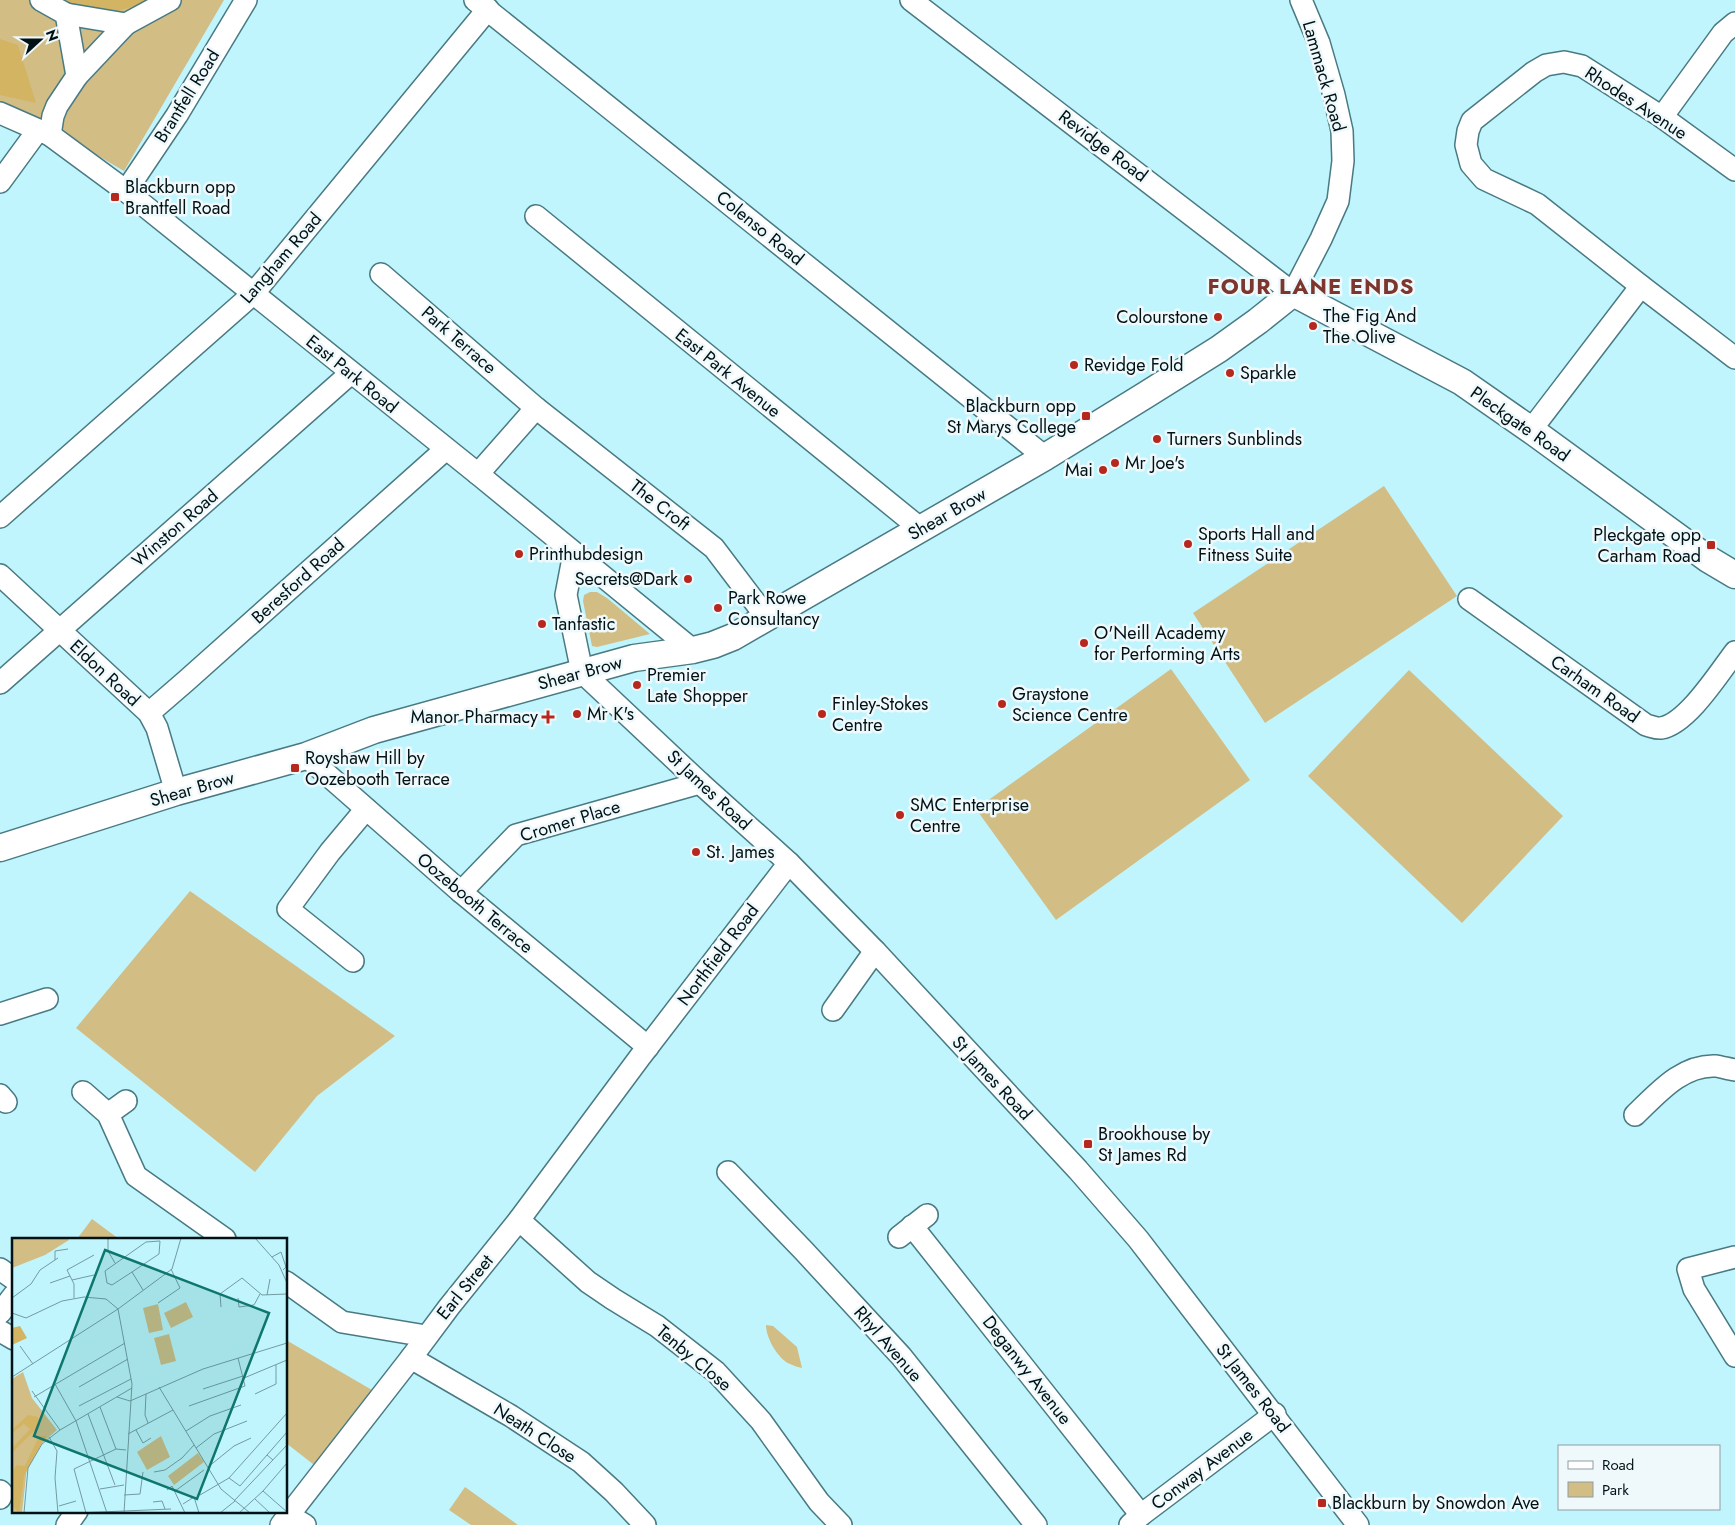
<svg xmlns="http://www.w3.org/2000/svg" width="1735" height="1525" font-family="Jost,sans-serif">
	<rect width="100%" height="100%" fill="#c0f5fe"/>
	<!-- green -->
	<g fill="#d2bd85">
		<path d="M 0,0 L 224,0 L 124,171 L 42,123 L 0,104 Z"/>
		<path d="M 1384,486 L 1457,596 L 1265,723 L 1193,613 Z"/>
		<path d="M 590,592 L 597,592 L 607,598 L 650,634 L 597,647 L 592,646 L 583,601 L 584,595 Z"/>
		<path d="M 1171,669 L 1250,780 L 1056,920 L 976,809 Z"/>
		<path d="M 1409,670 L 1563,816 L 1462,923 L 1308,776 Z"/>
		<path d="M 190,891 L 395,1036 L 317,1096 L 255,1172 L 76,1028 Z"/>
		<path d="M 92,1219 L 119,1239 L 77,1239 Z"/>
		<path d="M 766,1325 L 773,1326 L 797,1347 L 802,1368 C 798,1367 794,1366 790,1364 C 778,1359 766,1338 766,1325 Z"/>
		<path d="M 286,1340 L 372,1390 L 318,1468 L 286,1443 Z"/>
		<path d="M 465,1487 L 518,1525 L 471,1525 L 449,1510 Z"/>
	</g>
	<!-- forest -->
	<g fill="#d3b462">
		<path d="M 57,0 L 150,0 L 149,2 L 107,14 Z"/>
		<path d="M 0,39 L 18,45 L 36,103 L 0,95 Z"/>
	</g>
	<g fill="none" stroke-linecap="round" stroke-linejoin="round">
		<!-- minor casing -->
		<g stroke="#497a83" stroke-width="24">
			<g id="minor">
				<path d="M 41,0 L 66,14 L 77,76 L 57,106 L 53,116 L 50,135"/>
				<path d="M 475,0 L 1045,457"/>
				<path d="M 911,0 L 1293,293 L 1321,239 L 1338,201 L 1343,161 L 1342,131 L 1334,95 L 1319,43 L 1301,0"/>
				<path d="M 66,14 L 126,24 L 170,0"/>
				<path d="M 77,76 L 126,24"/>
				<path d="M 0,113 L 50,135 L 126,191 L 478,474 L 693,650"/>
				<path d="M 1662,117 L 1723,33 L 1735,23"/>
				<path d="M 1735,170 L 1662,117 L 1615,87 L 1582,66 L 1564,62 L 1546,65 L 1534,72 L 1472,121 L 1468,131 L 1466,145 L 1471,164 L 1484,179 L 1537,204 L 1641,286 L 1735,358"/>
				<path d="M 0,182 L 38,130"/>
				<path d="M 126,191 L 177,115 L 246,0"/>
				<path d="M 536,216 L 921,529"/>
				<path d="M 381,274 L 536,408 L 714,548 L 767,618"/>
				<path d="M 1531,430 L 1641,286"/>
				<path d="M 478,474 L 536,408"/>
				<path d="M 0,517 L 253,294 L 488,9"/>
				<path d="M 574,553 L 566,595 L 582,672 L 700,783 L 789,863 L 875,951 L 1078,1170 L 1138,1239 L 1358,1525"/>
				<path d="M 0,575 L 149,713 L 157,728 L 176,792"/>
				<path d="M 1469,599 L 1646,725 C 1651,726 1657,729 1661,728 C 1687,724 1719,673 1735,652"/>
				<path d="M 0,683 L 351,373"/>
				<path d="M 149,713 L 186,681 L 446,449"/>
				<path d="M 306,756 L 461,892 L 648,1047"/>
				<path d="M 461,892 L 516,835 L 700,783"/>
				<path d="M 353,961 L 288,909 L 330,852 L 366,809"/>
				<path d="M 833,1010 L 875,951"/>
				<path d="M 0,1014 L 47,999"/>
				<path d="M 83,1092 L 108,1114 L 136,1176 L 225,1239"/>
				<path d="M 0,1095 L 6,1102"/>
				<path d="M 108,1114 L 126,1101"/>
				<path d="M 1635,1115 C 1657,1094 1682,1064 1716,1066 C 1722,1067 1729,1069 1735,1070"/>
				<path d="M 728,1172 L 804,1251 L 901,1356 L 1036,1525"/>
				<path d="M 519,1220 L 588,1282 L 613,1299 L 657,1326 L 716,1372 L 761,1421 L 819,1502 L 841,1525"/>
				<path d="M 912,1226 L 1141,1515"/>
				<path d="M 899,1237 L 927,1215"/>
				<path d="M 1735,1257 L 1688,1269 L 1694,1289 L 1735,1356"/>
				<path d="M 0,1269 L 14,1279"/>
				<path d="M 286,1282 L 342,1322 L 426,1336"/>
				<path d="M 0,1313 L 14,1295"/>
				<path d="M 0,1331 L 14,1339"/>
				<path d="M 411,1358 L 511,1416 L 581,1462 L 614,1492 L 645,1525"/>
				<path d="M 0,1491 L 2,1493 L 0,1498"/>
				<path d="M 288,1515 L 305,1525"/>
				<path d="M 67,1525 L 77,1511"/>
				<path d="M 281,1525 L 411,1358 L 449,1307 L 519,1220 L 640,1057 L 789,863"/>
				<path d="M 1130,1525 L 1141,1515 L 1275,1414"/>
			</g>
		</g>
		<!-- major casing -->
		<g stroke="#497a83" stroke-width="29">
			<path id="major" d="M 0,848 L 176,792 L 306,756 L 374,730 L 634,658 L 693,650 L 713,645 L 733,637 L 1045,457 L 1144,396 L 1219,349 L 1258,321 L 1293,293 L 1462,382 L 1531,430 L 1708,559 L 1735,575"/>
		</g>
		<!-- minor -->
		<use href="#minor" stroke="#fff" stroke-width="21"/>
		<!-- major -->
		<use href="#major" stroke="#fff" stroke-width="26"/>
	</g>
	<!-- markers -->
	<g fill="#b6281d" stroke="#eff9fb" stroke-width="2">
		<rect x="110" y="192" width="10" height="10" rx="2.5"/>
		<circle cx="1218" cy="317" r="5"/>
		<circle cx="1313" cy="326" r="5"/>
		<circle cx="1074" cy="365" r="5"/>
		<circle cx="1230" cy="373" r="5"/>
		<rect x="1081" y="411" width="10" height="10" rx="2.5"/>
		<circle cx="1157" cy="439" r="5"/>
		<circle cx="1115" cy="463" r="5"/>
		<circle cx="1103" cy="470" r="5"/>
		<circle cx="1188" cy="544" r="5"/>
		<rect x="1706" y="540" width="10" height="10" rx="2.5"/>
		<circle cx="519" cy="554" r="5"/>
		<circle cx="688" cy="579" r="5"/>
		<circle cx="718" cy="608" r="5"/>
		<circle cx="542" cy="624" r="5"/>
		<circle cx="1084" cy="643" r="5"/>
		<circle cx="637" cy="685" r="5"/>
		<circle cx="1002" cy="704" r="5"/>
		<circle cx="577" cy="714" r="5"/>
		<circle cx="822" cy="714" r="5"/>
		<path d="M545.5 709.5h5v5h5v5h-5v5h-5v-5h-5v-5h5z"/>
		<rect x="290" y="763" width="10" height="10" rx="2.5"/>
		<circle cx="900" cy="815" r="5"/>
		<circle cx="696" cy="852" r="5"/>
		<rect x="1083" y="1139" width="10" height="10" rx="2.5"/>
		<rect x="1317" y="1498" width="10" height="10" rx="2.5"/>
	</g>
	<g text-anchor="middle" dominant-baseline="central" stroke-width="5" stroke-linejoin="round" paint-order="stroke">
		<!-- street labels -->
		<g font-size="18" fill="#011216" stroke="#eff9fb">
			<text transform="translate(1324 76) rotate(74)">Lammack Road</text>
			<text transform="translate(187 96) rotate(-58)">Brantfell Road</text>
			<text transform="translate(1636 103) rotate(33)">Rhodes Avenue</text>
			<text transform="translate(1103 146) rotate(37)">Revidge Road</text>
			<text transform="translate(760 228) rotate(39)">Colenso Road</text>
			<text transform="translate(281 258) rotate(-49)">Langham Road</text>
			<text transform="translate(459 340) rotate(41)">Park Terrace</text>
			<text transform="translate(728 373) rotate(39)">East Park Avenue</text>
			<text transform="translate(352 374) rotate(39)">East Park Road</text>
			<text transform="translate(1520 424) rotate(35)">Pleckgate Road</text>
			<text transform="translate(660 505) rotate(38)">The Croft</text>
			<text transform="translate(947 514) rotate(-30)">Shear Brow</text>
			<text transform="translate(175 528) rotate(-41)">Winston Road</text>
			<text transform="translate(298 581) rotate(-42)">Beresford Road</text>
			<text transform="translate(105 673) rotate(43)">Eldon Road</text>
			<text transform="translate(580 673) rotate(-15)">Shear Brow</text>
			<text transform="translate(1595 689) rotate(35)">Carham Road</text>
			<text transform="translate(192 789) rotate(-16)">Shear Brow</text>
			<text transform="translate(709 790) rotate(43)">St James Road</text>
			<text transform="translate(570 821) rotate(-17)">Cromer Place</text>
			<text transform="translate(475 903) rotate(40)">Oozebooth Terrace</text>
			<text transform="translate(718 955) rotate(-53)">Northfield Road</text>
			<text transform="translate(992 1078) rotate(47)">St James Road</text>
			<text transform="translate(465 1287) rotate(-51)">Earl Street</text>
			<text transform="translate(888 1344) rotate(49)">Rhyl Avenue</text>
			<text transform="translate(694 1358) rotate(40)">Tenby Close</text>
			<text transform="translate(1027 1370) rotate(52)">Deganwy Avenue</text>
			<text transform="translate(1253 1388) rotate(52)">St James Road</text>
			<text transform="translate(535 1433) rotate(33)">Neath Close</text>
			<text transform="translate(1202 1469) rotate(-37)">Conway Avenue</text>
		</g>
		<!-- poi labels -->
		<g font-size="18" fill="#011216" stroke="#eff9fb" text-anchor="start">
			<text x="125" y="187">Blackburn opp<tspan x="125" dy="21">Brantfell Road</tspan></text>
			<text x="1323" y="316">The Fig And<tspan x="1323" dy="21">The Olive</tspan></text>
			<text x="1208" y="317" text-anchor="end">Colourstone</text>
			<text x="1084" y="365">Revidge Fold</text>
			<text x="1240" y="373">Sparkle</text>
			<text x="1076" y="406" text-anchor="end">Blackburn opp<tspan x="1076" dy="21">St Marys College</tspan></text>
			<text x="1167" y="439">Turners Sunblinds</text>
			<text x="1125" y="463">Mr Joe's</text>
			<text x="1093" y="470" text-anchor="end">Mai</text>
			<text x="1198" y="534">Sports Hall and<tspan x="1198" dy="21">Fitness Suite</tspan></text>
			<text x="1701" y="535" text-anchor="end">Pleckgate opp<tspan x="1701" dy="21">Carham Road</tspan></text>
			<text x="529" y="554">Printhubdesign</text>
			<text x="678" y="579" text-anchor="end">Secrets@Dark</text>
			<text x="728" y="598">Park Rowe<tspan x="728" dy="21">Consultancy</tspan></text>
			<text x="552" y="624">Tanfastic</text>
			<text x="1094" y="633">O'Neill Academy<tspan x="1094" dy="21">for Performing Arts</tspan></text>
			<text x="647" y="675">Premier<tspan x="647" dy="21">Late Shopper</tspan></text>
			<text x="1012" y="694">Graystone<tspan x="1012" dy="21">Science Centre</tspan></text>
			<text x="832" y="704">Finley-Stokes<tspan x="832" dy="21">Centre</tspan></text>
			<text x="587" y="714">Mr K's</text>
			<text x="538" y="717" text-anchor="end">Manor Pharmacy</text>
			<text x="305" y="758">Royshaw Hill by<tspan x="305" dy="21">Oozebooth Terrace</tspan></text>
			<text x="910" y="805">SMC Enterprise<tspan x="910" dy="21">Centre</tspan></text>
			<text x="706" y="852">St. James</text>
			<text x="1098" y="1134">Brookhouse by<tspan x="1098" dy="21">St James Rd</tspan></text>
			<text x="1332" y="1503">Blackburn by Snowdon Ave</text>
		</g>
		<!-- district labels -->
		<g font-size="22" font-weight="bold" letter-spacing="1" fill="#7c362d" stroke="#eff9fb">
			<text x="1311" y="286">FOUR LANE ENDS</text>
		</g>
	</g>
	<!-- overview -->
	<g transform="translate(12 1238)">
		<rect width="275" height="275" fill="#c0f5fe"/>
		<path d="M 0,0 L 56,0 L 57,2 L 33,17 L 0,30 ZM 174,64 L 181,79 L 159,90 L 152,75 ZM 146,66 L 151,92 L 137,95 L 131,70 ZM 157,96 L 164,123 L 149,127 L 142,100 ZM 11,134 L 20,160 L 45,192 L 29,206 L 15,229 L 10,275 L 0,275 L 0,141 ZM 149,198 L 158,219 L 135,232 L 125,214 ZM 186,215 L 192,224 L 162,247 L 156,238 Z" fill="#d2bd85"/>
		<path d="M 8,88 L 15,100 L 0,107 L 0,90 ZM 16,177 L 26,179 L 28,187 L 0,215 L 0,210 L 18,191 L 12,186 L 0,195 L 0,192 ZM 27,198 L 34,198 L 12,238 L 7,275 L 0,267 L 0,234 L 5,227 L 13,228 Z" fill="#d3b462"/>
		<path fill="none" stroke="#749aa1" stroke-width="1" d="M 96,0 L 96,13 L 103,25M 243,0 L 267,27 L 275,45M 260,19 L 269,14 L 274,29 L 271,32M 43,22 L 43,13 L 56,11M 120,34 L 147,16 L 148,3 L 134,4 L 93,33 L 95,45 L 100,47 L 120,34 L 131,52M 60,42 L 82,37M 38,45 L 58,38M 255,57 L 258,41M 0,60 L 19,46 L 28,32 L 46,20M 62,60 L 62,46 L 55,32 L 82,17M 226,60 L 227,69 L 242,67 L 248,56M 146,65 L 168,50 L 159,31M 209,69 L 208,56 L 230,40 L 250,57 L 275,56M 0,75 L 14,80 L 50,63 L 72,59 L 94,61 L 106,71 L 0,139M 8,108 L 21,126M 232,140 L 275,122M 43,146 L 64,183 L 95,275M 67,149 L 116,121M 147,149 L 209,251 L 238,275M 191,151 L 231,138M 20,153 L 48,192M 134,156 L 133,177 L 136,185M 243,156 L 264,146 L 264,127M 22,159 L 113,105M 105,159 L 118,163 L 191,131 L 275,105M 67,168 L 119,141M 177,168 L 233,148 L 226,120M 88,169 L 104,211M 76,176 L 103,247M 124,192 L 131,205 L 139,200M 174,193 L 198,178 L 229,167M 116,196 L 161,172M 37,199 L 45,213 L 43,240 L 46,275M 184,210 L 202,196 L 235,183M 261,222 L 255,217 L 275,194M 196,229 L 222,208 L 239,200M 142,234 L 153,232 L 170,220 L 182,207M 217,240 L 228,248 L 255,217M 88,251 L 112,247M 155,252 L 160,248 L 173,275M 163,253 L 192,232M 251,253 L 275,274M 112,257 L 128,256 L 131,234M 188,257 L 217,240 L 275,175M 243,261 L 258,275M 222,263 L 275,207M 141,264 L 150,263 L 153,271M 171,266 L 182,259 L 187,275M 47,268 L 64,263M 12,275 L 16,230 L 30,206 L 48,192 L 120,150M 65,275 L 159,271M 74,275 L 62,231 L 104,211 L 114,212M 112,275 L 120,146 L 106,71 L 160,31 L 169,0M 208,275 L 223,263M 227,275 L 251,253 L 275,225"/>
		<path fill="#0f766e" fill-opacity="0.15" stroke="#0f766e" stroke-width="2.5" d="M 93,12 L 257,75 L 185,261 L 22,198 Z"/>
		<rect width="275" height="275" fill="none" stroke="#011216" stroke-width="2.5"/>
	</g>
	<!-- legend -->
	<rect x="1558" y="1445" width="162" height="65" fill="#eff9fb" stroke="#909d9f"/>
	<rect x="1568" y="1461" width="25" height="8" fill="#ffffff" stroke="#909d9f"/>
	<text x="1602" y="1470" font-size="15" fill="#011216">Road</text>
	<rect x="1568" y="1482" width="25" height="15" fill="#d2bd85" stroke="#909d9f"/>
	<text x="1602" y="1495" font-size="15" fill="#011216">Park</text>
	<!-- north arrow -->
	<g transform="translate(40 40) rotate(69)" stroke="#eff9fb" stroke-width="4" paint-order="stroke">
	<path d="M0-4L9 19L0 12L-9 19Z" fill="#011216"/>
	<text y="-8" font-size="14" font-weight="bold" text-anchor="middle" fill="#011216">N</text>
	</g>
</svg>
